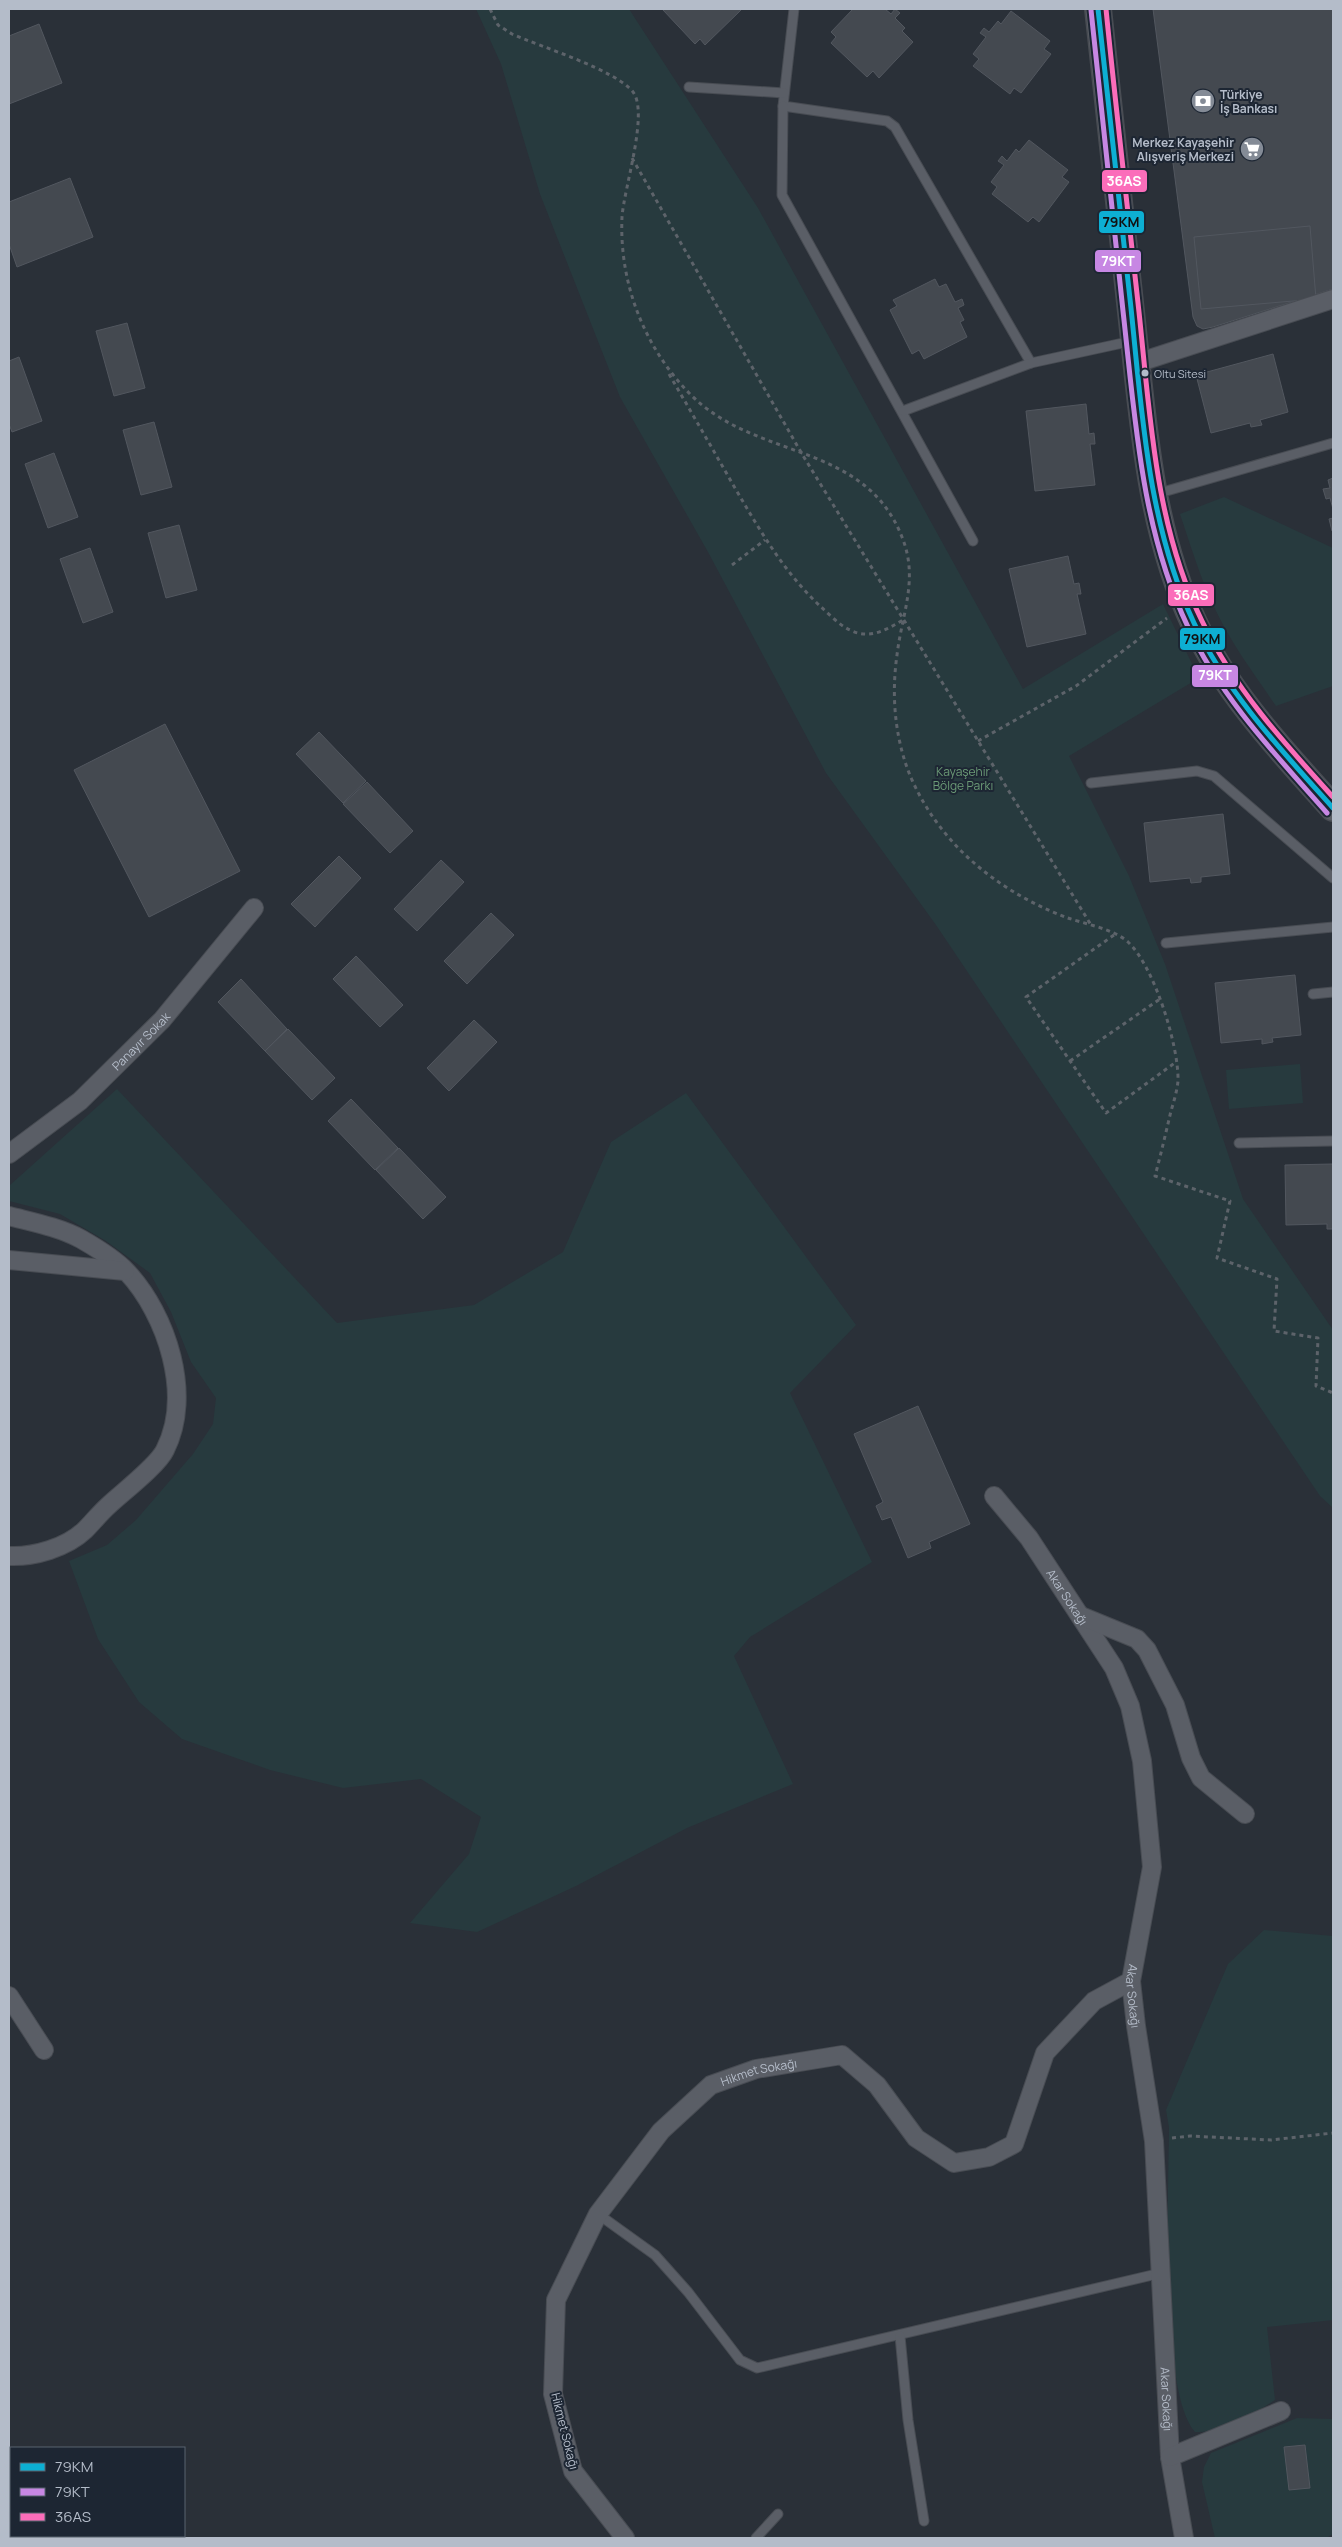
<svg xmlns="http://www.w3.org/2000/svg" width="1342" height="2547" font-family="Manrope,sans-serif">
	<rect width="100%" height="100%" fill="#2a3038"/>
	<!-- green -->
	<g fill="#273a3e">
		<path d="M 476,9 L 629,9 L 758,208 L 1023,689 L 1163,604 L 1199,678 L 1069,756 L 1129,876 L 1165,964 L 1243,1199 L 1333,1330 L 1333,1508 L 1320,1496 L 936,925 L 826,773 L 708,552 L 620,397 L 540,194 L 501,64 Z"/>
		<path d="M 1224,497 L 1333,548 L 1333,686 L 1276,706 C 1255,675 1232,645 1216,611 C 1201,580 1191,547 1180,514 Z"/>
		<path d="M 1300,1064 L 1303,1103 L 1229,1109 L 1226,1070 Z"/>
		<path d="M 117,1089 L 337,1323 L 474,1305 L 563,1252 L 611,1142 L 686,1093 L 856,1325 L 790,1393 L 872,1562 L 750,1637 L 734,1656 L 793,1784 L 687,1828 L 576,1886 L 477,1932 L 410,1923 L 469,1854 L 481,1817 L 421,1779 L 343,1788 L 270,1770 L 182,1739 L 139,1702 L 98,1639 L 69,1561 L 107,1545 L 136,1520 L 193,1454 L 213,1424 L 216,1398 L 191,1362 L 171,1312 L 150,1273 L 106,1241 L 60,1214 L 9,1201 L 9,1186 Z"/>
		<path d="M 1264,1930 L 1333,1936 L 1333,2320 L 1267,2327 L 1275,2400 C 1250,2416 1224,2432 1195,2432 C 1159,2392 1169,2187 1169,2127 L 1166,2110 L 1228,1964 Z"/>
		<path d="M 1297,2418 L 1333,2419 L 1333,2534 L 1326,2538 L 1215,2538 L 1202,2482 L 1204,2467 L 1211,2453 Z"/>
	</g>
	<!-- building -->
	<g fill="#444950" stroke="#52575f">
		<path d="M 664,9 L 740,9 L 741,10 L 705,45 L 700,39 L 695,44 L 663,10 Z"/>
		<path d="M 853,9 L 885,9 L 891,14 L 895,9 L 900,13 L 895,18 L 905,28 L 902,31 L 913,42 L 879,78 L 873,71 L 867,77 L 831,43 L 836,37 L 831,32 Z"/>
		<path d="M 1153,9 L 1333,9 L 1333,289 L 1213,327 L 1203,329 L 1197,326 L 1193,317 Z"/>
		<path d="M 1011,11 L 1050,41 L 1044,49 L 1051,54 L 1021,93 L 1014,88 L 1010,94 L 973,66 L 979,59 L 973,54 L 986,37 L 980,33 L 984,28 L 989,32 L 998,21 L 1001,24 Z"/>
		<path d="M 39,24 L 62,83 L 9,104 L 9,36 Z"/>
		<path d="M 1029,140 L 1068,170 L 1062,177 L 1069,182 L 1039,222 L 1033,217 L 1028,222 L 992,194 L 997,187 L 991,182 L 1004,165 L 998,161 L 1002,156 L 1007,161 L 1016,149 L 1019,152 Z"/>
		<path d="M 70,178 L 93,237 L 17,267 L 9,244 L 9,202 Z"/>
		<path d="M 1310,226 L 1316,299 L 1201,309 L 1194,237 Z"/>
		<path d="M 935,279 L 939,287 L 946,284 L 955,302 L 962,299 L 964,305 L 958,308 L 964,320 L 960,322 L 967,337 L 924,359 L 919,350 L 912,354 L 890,310 L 897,306 L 893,300 Z"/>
		<path d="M 127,323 L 145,388 L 114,396 L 96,331 Z"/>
		<path d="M 1273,354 L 1288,412 L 1260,420 L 1262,425 L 1251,427 L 1250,423 L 1211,433 L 1196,375 Z"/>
		<path d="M 19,357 L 42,421 L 12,432 L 9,424 L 9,361 Z"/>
		<path d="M 1086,404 L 1089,434 L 1094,433 L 1095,444 L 1090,444 L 1095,485 L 1035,491 L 1026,411 Z"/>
		<path d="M 154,422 L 172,487 L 141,495 L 123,430 Z"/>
		<path d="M 54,453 L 78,517 L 48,528 L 25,464 Z"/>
		<path d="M 1333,478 L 1333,509 L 1330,498 L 1326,499 L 1323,489 L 1330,488 L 1328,480 Z"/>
		<path d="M 1333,518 L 1333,530 L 1332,531 L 1329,519 Z"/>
		<path d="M 179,525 L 197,590 L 166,598 L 148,533 Z"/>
		<path d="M 90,548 L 113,612 L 83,623 L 60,559 Z"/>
		<path d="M 1068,556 L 1074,584 L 1079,583 L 1081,594 L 1077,594 L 1086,634 L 1027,647 L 1009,569 Z"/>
		<path d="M 165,724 L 240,871 L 149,917 L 74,770 Z"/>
		<path d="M 319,732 L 366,781 L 343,803 L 296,754 Z"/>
		<path d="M 367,782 L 413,831 L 390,853 L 343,804 Z"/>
		<path d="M 1223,814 L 1230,874 L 1201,877 L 1201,882 L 1191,883 L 1190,878 L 1150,882 L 1144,823 Z"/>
		<path d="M 339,856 L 361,878 L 315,927 L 291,904 Z"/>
		<path d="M 441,860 L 464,882 L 417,931 L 394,909 Z"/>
		<path d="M 491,913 L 514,935 L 467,984 L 444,961 Z"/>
		<path d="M 356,956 L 403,1005 L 380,1027 L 333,979 Z"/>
		<path d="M 1295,975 L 1301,1035 L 1272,1038 L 1273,1042 L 1262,1044 L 1262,1039 L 1221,1043 L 1215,983 Z"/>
		<path d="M 241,979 L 287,1029 L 265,1051 L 218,1002 Z"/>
		<path d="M 474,1020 L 497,1042 L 449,1091 L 427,1068 Z"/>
		<path d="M 288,1029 L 335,1078 L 312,1100 L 265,1051 Z"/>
		<path d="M 351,1099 L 398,1148 L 375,1170 L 328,1121 Z"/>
		<path d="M 399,1148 L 446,1197 L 423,1219 L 376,1170 Z"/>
		<path d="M 1333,1164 L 1333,1229 L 1327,1229 L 1327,1224 L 1286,1225 L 1285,1165 Z"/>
		<path d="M 918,1406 L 970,1524 L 929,1542 L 931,1548 L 908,1558 L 891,1517 L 882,1520 L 876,1506 L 883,1502 L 854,1434 Z"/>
		<path d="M 1305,2445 L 1310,2488 L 1289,2490 L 1284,2447 Z"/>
	</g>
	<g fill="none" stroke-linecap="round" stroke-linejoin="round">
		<!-- lane casing -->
		<g stroke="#484c53" stroke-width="11">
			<g id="lane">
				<path d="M 794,9 L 783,106 L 887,121 L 895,127 L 1031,363"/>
				<path d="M 689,87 L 784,93"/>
				<path d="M 783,106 L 782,195 L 973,541"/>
				<path d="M 903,411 L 1031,363 L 1132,341"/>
				<path d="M 1156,494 L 1333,443"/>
				<path d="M 1091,783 L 1197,771 L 1214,776 L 1333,878"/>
				<path d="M 1166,943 L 1333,927"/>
				<path d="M 1313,994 L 1333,992"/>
				<path d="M 1239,1143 L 1333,1141"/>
				<path d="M 598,2214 L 655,2255 L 688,2292 L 740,2360 L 757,2368 L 1161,2273"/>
				<path d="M 900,2336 L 908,2420 L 924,2521"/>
				<path d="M 756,2538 L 778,2514"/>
			</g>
		</g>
		<!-- street casing -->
		<g stroke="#484c53" stroke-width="20">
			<g id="street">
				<path d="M 1137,363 L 1333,299"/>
				<path id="s1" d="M 9,1154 L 80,1101 L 162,1020 L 254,908"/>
				<path d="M 9,1216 C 32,1222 59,1227 81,1239 C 95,1247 115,1259 127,1272 C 167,1315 193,1395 165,1450 C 158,1465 123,1492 109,1505 C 100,1513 93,1522 85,1530 C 66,1548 34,1557 9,1556"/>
				<path d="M 9,1260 L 125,1271"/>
				<path id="s2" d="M 994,1496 L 1029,1538 L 1114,1668 L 1130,1706 L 1142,1761 L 1152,1867 L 1131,1981 L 1136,2026 L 1154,2141 L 1170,2457 L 1184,2538"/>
				<path d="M 1081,1616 L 1137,1639 L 1147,1650 L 1175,1705 L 1191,1758 L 1201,1778 L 1245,1814"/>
				<path d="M 9,1996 L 44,2050"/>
				<path d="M 1170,2457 L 1281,2411"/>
				<path id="s3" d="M 625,2538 L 573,2471 L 553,2394 L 556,2300 L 598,2214 L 661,2131 L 711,2085 L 756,2069 L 842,2055 L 877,2085 L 916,2138 L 954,2163 L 989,2157 L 1014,2144 L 1045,2053 L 1094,2001 L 1131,1981"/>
			</g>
		</g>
		<!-- secondary casing -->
		<g stroke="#484c53" stroke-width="28">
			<path id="secondary" d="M 1098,9 C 1109,113 1121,217 1132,321 C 1143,423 1150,529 1194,623 C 1227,693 1282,751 1333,808"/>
		</g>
		<!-- path -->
		<g stroke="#5d636a" stroke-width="3" stroke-dasharray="4 4" stroke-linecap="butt">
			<path d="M 490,9 L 498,25 L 512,34 C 541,47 616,70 633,92 C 649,113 624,188 622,217 C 619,283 644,347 690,394 C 756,461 864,441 902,537 C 919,579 902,613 897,655 C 891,697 895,741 912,780 C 942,846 998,891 1065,917 C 1084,924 1112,928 1128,942 C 1154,966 1179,1046 1178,1081 C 1177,1091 1174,1101 1171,1111 C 1166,1132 1161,1154 1155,1176 L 1230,1201 L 1217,1258 L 1277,1279 L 1274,1331 L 1318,1338 L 1316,1386 L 1333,1393"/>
			<path d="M 632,158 L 802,454 L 1091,925"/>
			<path d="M 669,374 C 690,410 711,446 732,483 C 758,527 782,570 820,606 C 829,614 839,625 850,630 C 869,640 886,630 903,620"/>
			<path d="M 732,565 L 765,540"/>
			<path d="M 978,741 L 1076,686 L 1167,618"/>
			<path d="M 1114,935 L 1026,997 L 1106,1113 L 1176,1062"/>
			<path d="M 1070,1061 L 1160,999"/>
			<path d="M 1172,2138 L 1190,2136 L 1271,2140 L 1333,2133"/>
		</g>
		<!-- lane -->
		<use href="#lane" stroke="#5a5e66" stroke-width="9"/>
		<!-- street -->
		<use href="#street" stroke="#5a5e66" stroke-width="18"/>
		<!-- secondary -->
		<use href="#secondary" stroke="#595d64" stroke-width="25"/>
		<!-- bus-1 casing -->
		<g stroke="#1d2633" stroke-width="9">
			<path id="bus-1" d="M 1098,9 C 1109,109 1120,209 1131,308 C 1142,414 1148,525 1194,623 C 1227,693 1282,751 1333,808"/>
		</g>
		<!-- bus-2 casing -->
		<g stroke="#1d2633" stroke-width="9">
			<path id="bus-2" d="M 1091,10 C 1101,110 1113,210 1123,311 C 1135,417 1141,529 1188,627 C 1221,698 1276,755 1327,813"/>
		</g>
		<!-- bus-3 casing -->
		<g stroke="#1d2633" stroke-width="9">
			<path id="bus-3" d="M 1106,9 C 1116,110 1128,211 1139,312 C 1150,415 1155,526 1202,621 C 1234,688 1284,743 1333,797"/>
		</g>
		<!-- bus-1 -->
		<use href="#bus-1" stroke="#0dafd3" stroke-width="5"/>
		<!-- bus-2 -->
		<use href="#bus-2" stroke="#c787e3" stroke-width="5"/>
		<!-- bus-3 -->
		<use href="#bus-3" stroke="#fb6dba" stroke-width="5"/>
	</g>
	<!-- icons -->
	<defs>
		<g id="bank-disc" transform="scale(1.25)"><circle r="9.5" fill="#848b96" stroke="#1d2633"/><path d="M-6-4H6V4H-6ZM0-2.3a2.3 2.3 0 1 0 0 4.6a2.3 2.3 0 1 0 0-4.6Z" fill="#fff"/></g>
		<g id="supermarket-disc" transform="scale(1.25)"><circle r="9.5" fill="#848b96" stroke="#1d2633"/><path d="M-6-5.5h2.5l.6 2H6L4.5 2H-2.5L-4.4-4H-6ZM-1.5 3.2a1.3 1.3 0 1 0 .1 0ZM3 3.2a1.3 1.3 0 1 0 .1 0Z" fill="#fff"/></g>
	</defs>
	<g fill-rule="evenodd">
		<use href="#bank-disc" x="1203" y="101"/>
		<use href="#supermarket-disc" x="1252" y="149"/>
	</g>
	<!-- markers -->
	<circle fill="#b4bcc9" stroke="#1d2633" stroke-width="2" cx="1145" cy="373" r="4.5"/>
	<g text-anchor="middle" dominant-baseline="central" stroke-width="4" stroke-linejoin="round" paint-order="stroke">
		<!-- bus labels -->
		<g font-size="11" fill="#b4bcc9" stroke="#1d2633" text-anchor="start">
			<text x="1154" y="373">Oltu Sitesi</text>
		</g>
		<!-- poi labels -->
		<g font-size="12" font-weight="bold" fill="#b4bcc9" stroke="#1d2633" text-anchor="start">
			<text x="1220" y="94">Türkiye<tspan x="1220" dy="14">İş Bankası</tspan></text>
			<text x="1234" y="142" text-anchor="end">Merkez Kayaşehir<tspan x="1234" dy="14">Alışveriş Merkezi</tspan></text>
		</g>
		<!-- park labels -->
		<g font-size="12" fill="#6b9a76" stroke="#1d2633">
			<text x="963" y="771">Kayaşehir<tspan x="963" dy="14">Bölge Parkı</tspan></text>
		</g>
		<!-- street labels -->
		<g font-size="12" fill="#b4bcc9" stroke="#1d2633">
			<text stroke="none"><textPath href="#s1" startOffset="174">Panayır Sokak</textPath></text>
			<text stroke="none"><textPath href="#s2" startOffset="125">Akar Sokağı</textPath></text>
			<text stroke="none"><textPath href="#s2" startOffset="545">Akar Sokağı</textPath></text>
			<text stroke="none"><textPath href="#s3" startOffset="576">Hikmet Sokağı</textPath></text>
			<text stroke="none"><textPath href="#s2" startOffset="950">Akar Sokağı</textPath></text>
			<text transform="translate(565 2431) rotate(76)">Hikmet Sokağı</text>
		</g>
	</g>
	<g stroke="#1d2633" stroke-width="2">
		<rect x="1101" y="169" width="47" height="24" rx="5" fill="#fb6dba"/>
		<rect x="1098" y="210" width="47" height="24" rx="5" fill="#0dafd3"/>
		<rect x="1094" y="249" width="48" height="24" rx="5" fill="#c787e3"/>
		<rect x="1167" y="583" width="48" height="24" rx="5" fill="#fb6dba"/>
		<rect x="1179" y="627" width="47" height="24" rx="5" fill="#0dafd3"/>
		<rect x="1191" y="664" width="48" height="24" rx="5" fill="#c787e3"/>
	</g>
	<g font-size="14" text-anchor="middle" font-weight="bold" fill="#fff">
		<text x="1124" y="186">36AS</text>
		<text x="1118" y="266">79KT</text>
		<text x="1191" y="600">36AS</text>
		<text x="1215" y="680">79KT</text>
	</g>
	<g font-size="14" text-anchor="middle" font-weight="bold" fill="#111">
		<text x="1121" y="227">79KM</text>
		<text x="1202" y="644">79KM</text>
	</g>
	<!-- border -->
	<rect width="1342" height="2547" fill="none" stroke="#b4bcc9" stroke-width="20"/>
	<!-- legend -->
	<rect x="10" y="2447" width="175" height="90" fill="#1d2633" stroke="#59626f"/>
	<rect x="20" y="2463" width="25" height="8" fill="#0dafd3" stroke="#59626f"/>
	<text x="55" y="2472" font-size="15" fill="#b4bcc9">79KM</text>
	<rect x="20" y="2488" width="25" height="8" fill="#c787e3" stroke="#59626f"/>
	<text x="55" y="2497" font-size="15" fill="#b4bcc9">79KT</text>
	<rect x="20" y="2513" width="25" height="8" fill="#fb6dba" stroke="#59626f"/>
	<text x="55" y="2522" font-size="15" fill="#b4bcc9">36AS</text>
</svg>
